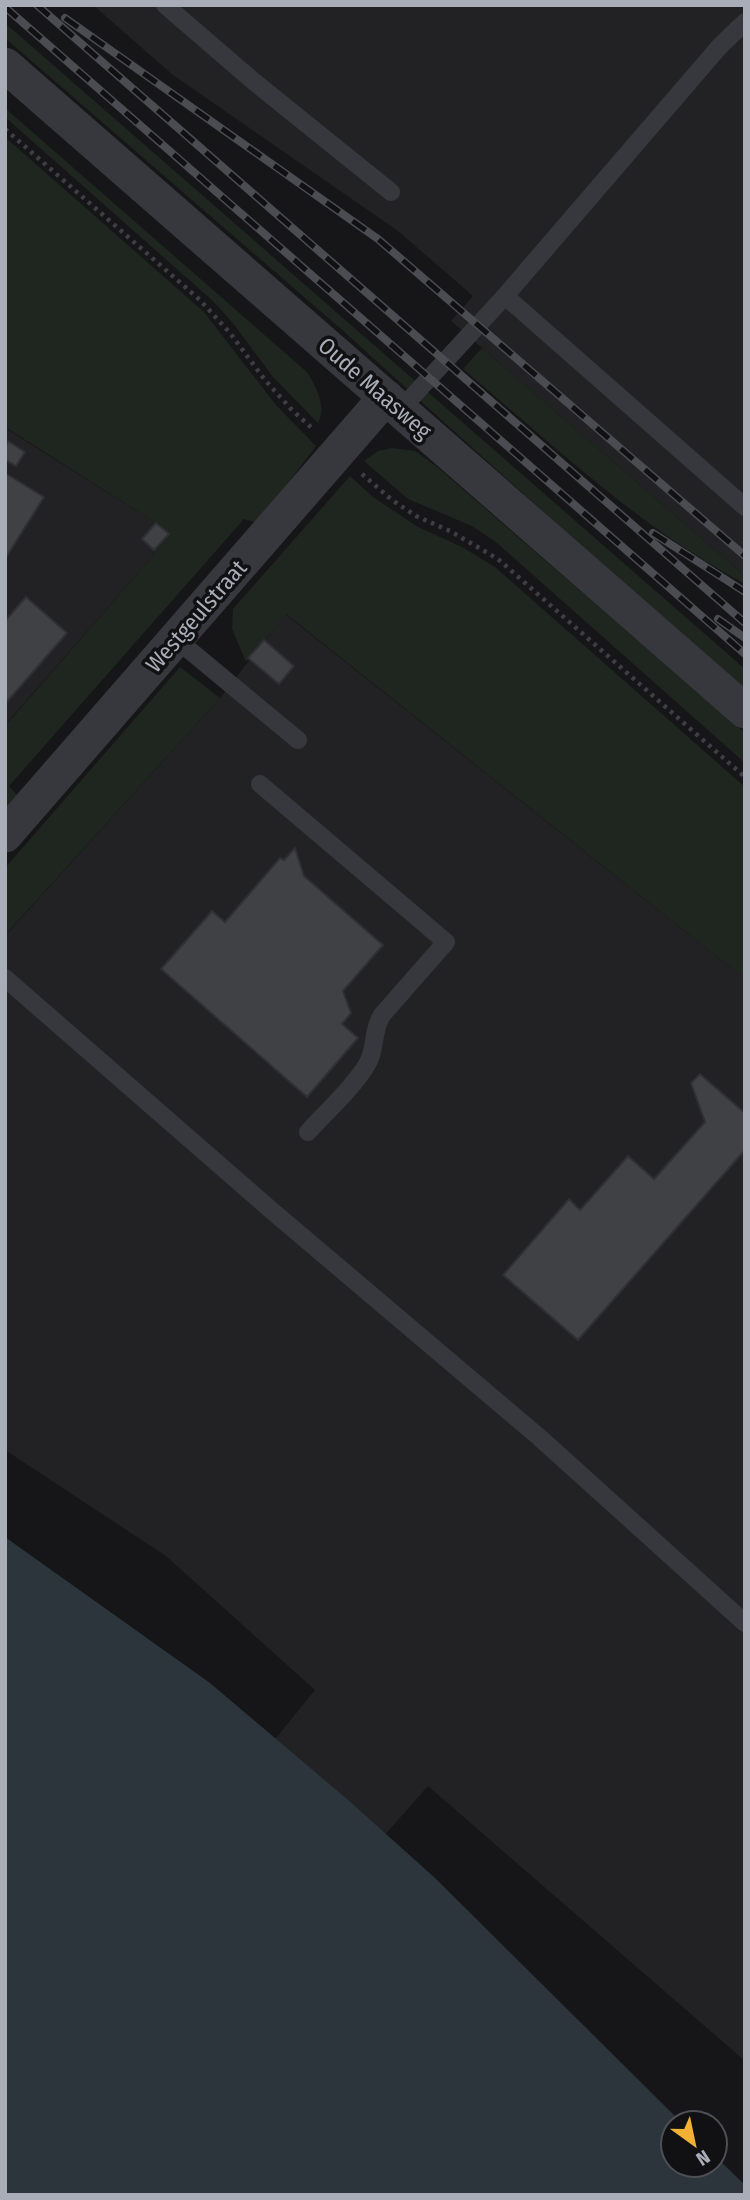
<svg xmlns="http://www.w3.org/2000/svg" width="750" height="2200" font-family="'Fira Sans Condensed',sans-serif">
	<rect width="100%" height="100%" fill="#161618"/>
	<!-- built -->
	<g fill="#222225">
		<path d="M 93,5 L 745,5 L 745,576 L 451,321 L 473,296 L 398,231 L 173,75 Z"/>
		<path d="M 5,428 L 156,523 L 153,556 L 5,725 Z"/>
		<path d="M 285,614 L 745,979 L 745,2061 L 428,1786 L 277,1957 L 172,1866 L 315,1690 L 166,1556 L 5,1450 L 5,936 L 220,698 Z"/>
	</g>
	<!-- green -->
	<g fill="#1e261f">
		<path d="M 5,23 L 745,669 L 745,694 L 341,329 L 5,38 Z"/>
		<path d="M 5,108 L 308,373 C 316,388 327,406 318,423 L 273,377 L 232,322 L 213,301 L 5,117 Z"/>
		<path d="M 5,137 L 204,312 L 276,405 L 316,446 L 258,523 L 244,519 L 9,786 L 19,797 L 5,812 L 5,726 L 153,556 L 154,550 L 142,539 L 156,523 L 5,427 Z"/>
		<path d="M 482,348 L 745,576 L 745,584 C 640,528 553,445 463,369 Z"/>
		<path d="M 392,448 L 415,451 L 436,466 L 745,733 L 745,763 L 497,543 L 472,526 L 408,499 L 364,461 L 378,451 Z"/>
		<path d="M 350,476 L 373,497 L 418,527 L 462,547 L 495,567 L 745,787 L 745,979 L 286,614 L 246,662 L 232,629 L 233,609 Z"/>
		<path d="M 180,667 L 220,698 L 7,933 L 5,931 L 5,868 Z"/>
	</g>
	<!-- water -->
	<path fill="#2c353c" d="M 5,1537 L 210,1683 L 347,1799 L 435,1878 L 682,2123 L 673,2123 L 673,2165 L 715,2165 L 715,2156 L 745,2185 L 745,2195 L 5,2195 Z"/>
	<!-- building -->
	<g fill="#404145" stroke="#303034" stroke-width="2">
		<path d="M 8,441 L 25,452 L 16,466 L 5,460 L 5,447 Z"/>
		<path d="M 5,473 L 44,497 L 5,559 Z"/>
		<path d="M 156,523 L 169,534 L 154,550 L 142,539 Z"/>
		<path d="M 26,597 L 67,633 L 5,704 L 5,621 Z"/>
		<path d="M 264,640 L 294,666 L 279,684 L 248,658 Z"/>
		<path d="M 295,848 L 304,876 L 383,945 L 343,991 L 351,1013 L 342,1024 L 358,1038 L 307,1097 L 161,969 L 212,911 L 225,922 L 280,858 L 284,860 Z"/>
		<path d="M 700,1074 L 745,1113 L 745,1150 L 578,1340 L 503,1275 L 569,1199 L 580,1210 L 628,1156 L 654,1179 L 705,1122 L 691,1083 Z"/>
	</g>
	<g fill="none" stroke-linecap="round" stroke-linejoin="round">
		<!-- path -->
		<g stroke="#3d3f44" stroke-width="4.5" stroke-dasharray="3.5 5" stroke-linecap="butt">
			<path d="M 5,129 L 200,300 L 230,333 L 265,380 L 291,409 L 314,430"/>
			<path d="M 362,474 L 392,500 L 416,516 L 450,531 L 498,559 L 745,777"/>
		</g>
		<!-- lane -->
		<g stroke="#37383d" stroke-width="18">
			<path d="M 165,5 L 252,80 L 391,192"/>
			<path d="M 745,22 L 720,46 L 505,296 L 745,507"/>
			<path d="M 400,410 L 505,296"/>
			<path d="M 176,639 L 298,740"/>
			<path d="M 260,784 L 446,942 L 382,1015 C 371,1033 377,1050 366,1066 C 351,1090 327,1111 308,1132"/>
			<path d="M 5,978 L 271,1210 L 539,1437 L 745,1623"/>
		</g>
		<!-- street -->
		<g stroke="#37383d" stroke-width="35">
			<path d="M 5,65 L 745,711"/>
			<path d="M 5,835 L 386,397"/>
		</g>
		<!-- rail casing -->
		<g stroke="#4a4c52" stroke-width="8">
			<g id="rail">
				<path d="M 37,5 L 745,623"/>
				<path d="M 5,7 L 745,654"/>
				<path d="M 65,18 L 378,239 L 745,556"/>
				<path d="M 653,533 L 745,592"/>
				<path d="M 718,619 L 745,638"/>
			</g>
		</g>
		<!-- rail -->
		<use href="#rail" stroke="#111113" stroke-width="5" stroke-dasharray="16" stroke-linecap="butt"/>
	</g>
	<g text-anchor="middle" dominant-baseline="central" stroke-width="7" stroke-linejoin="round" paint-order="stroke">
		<!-- street labels -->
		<g font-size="23" fill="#a8adb8" stroke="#111113">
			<text transform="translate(375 388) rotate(41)">Oude Maasweg</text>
			<text transform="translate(196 616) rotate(-49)">Westgeulstraat</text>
		</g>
	</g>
	<!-- border -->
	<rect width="750" height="2200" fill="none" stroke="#a8adb8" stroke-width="14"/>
	<!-- north arrow -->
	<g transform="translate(694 2144) rotate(147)"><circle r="33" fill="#111113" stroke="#4d4f55" stroke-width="2"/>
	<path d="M0-5L12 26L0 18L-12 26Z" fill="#f2b134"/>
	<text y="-10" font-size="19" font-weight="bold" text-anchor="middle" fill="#a8adb8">N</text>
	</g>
</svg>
